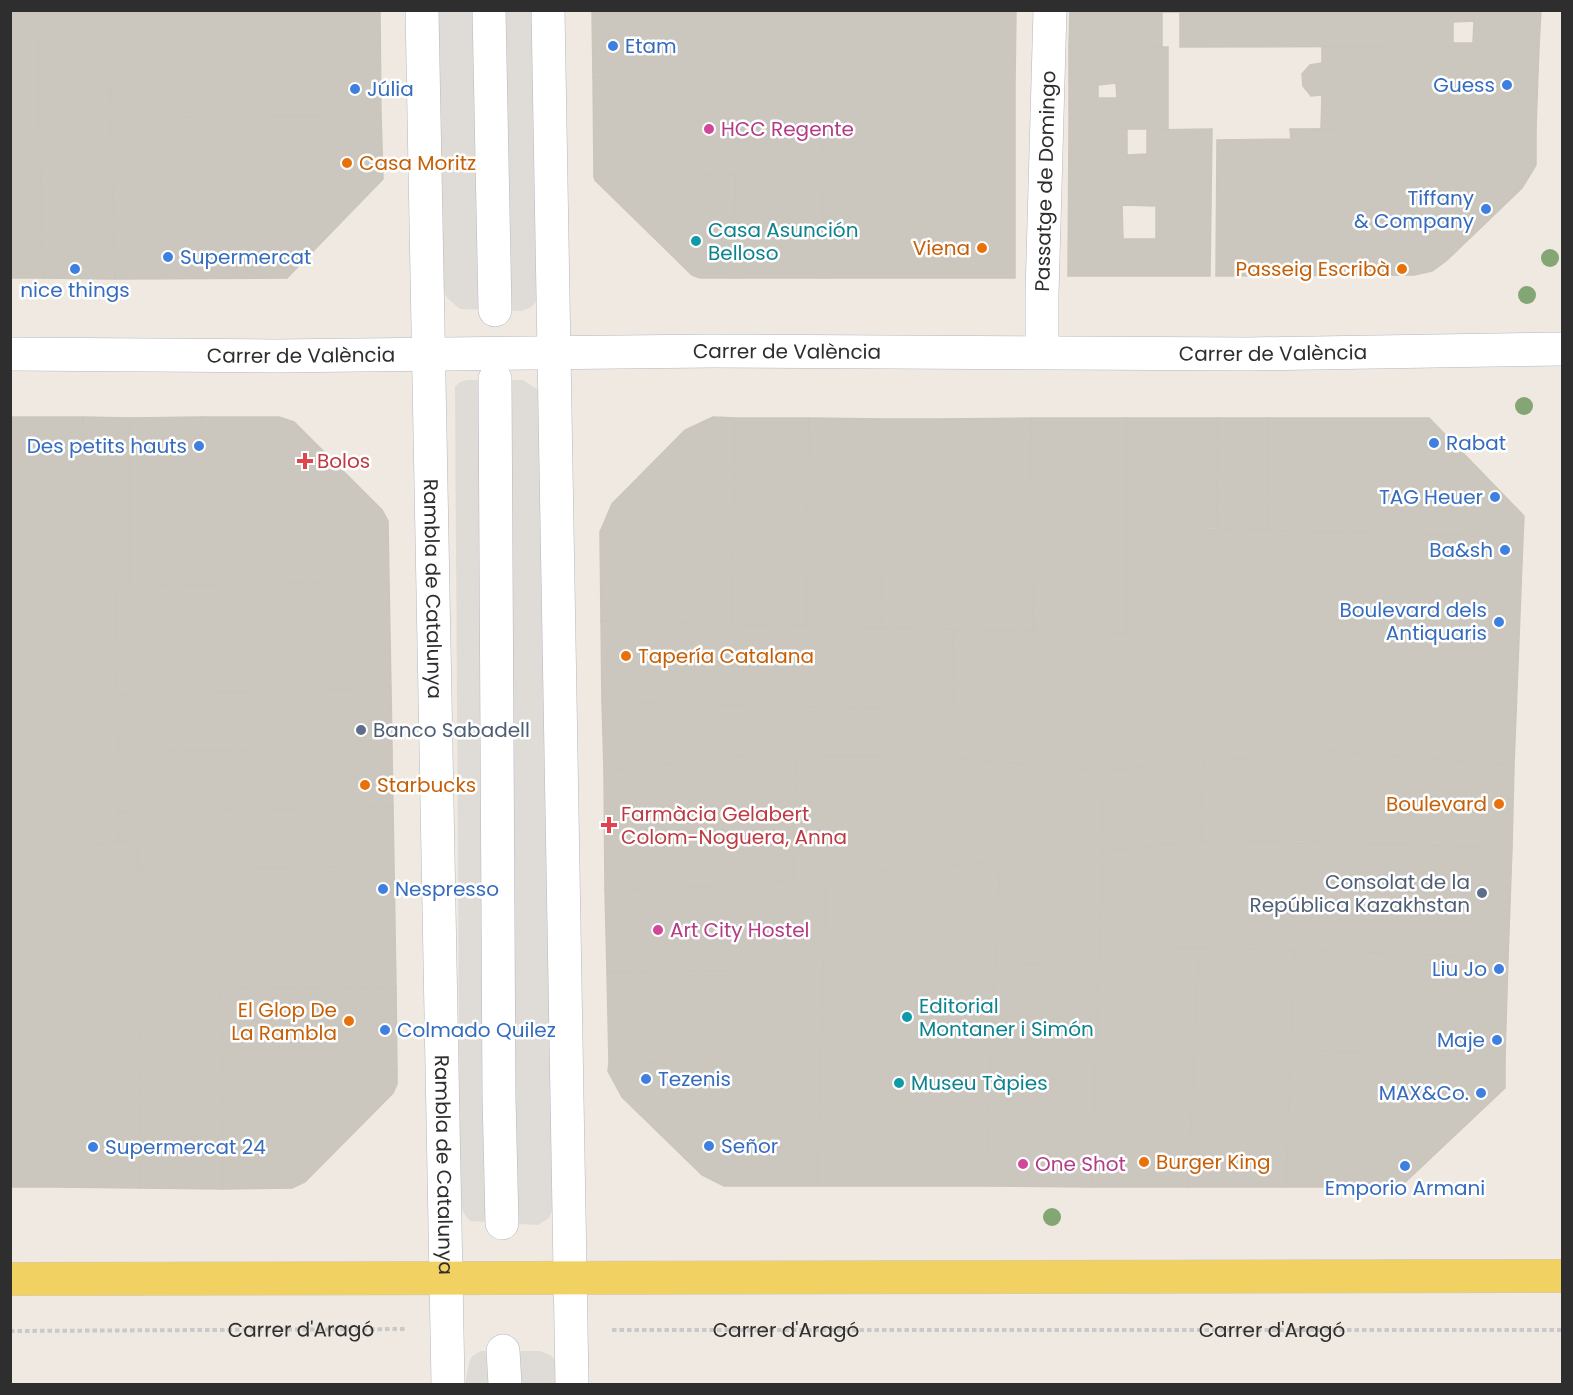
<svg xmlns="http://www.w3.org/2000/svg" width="1573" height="1395" font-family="Poppins,sans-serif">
	<rect width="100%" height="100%" fill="#efe9e1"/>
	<!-- plaza -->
	<g fill="#dfdcd8">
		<path d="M 436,11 L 537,11 L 537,301 L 530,308 L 521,311 L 460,309 L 447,298 L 441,285 Z"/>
		<path d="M 467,380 L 523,380 L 537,389 L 539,395 L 554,1207 L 549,1218 L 538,1225 L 470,1221 L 463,1212 L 460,1194 L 455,387 L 460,382 Z"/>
		<path d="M 481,1351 L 540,1351 L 550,1355 L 556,1361 L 560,1384 L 465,1384 L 469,1363 L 472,1356 Z"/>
	</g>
	<!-- building -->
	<g fill="#cbc7bf" stroke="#cbc5ba" stroke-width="1.5" fill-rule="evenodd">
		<path d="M 10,10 L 37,10 L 43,278 L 10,278 Z"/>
		<path d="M 37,10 L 380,10 L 381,115 L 111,118 L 111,89 L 39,89 Z"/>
		<path d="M 592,10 L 824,10 L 824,77 L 593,77 Z"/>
		<path d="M 824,10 L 1016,10 L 1015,83 L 824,83 Z"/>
		<path d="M 1070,10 L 1180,10 L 1180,12 L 1162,12 L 1162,47 L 1069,48 Z"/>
		<path d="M 1180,10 L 1541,10 L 1539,46 L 1180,47 ZM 1474,21 L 1473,43 L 1453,43 L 1453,22 Z"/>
		<path d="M 1448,46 L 1539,46 L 1536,128 L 1321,129 L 1322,95 L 1311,96 L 1303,86 L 1302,74 L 1310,65 L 1322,63 L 1322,47 Z"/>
		<path d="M 1168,47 L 1168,129 L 1069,129 L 1069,48 ZM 1116,83 L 1117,98 L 1098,98 L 1098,85 Z"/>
		<path d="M 593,77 L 824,77 L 823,175 L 594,176 Z"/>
		<rect x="824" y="83" width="191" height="195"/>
		<path d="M 39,89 L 111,89 L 115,279 L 43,278 Z"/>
		<path d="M 381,115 L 383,179 L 287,278 L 115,279 L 111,118 Z"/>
		<path d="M 1536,128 L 1536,165 L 1522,188 L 1446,261 L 1432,271 L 1414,275 L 1216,276 L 1217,140 L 1291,139 L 1290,129 Z"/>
		<path d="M 1069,129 L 1127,129 L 1127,155 L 1147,154 L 1147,130 L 1212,129 L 1210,276 L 1068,276 ZM 1122,205 L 1156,206 L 1156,239 L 1123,239 Z"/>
		<path d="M 735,175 L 823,175 L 824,278 L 736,278 Z"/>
		<path d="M 735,175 L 736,278 L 700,278 L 692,275 L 595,180 L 594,176 Z"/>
		<path d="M 10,417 L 83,417 L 84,446 L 88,447 L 88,587 L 116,587 L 119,841 L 10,857 Z"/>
		<path d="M 83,417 L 129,418 L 129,587 L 88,587 L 88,447 L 84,446 Z"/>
		<path d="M 202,417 L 202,585 L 129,587 L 129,418 Z"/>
		<path d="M 202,417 L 279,417 L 294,422 L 382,510 L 388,521 L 389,581 L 202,585 Z"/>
		<path d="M 713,417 L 735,418 L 732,625 L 601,621 L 600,532 L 612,504 L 685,430 Z"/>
		<path d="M 735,418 L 809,418 L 807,626 L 732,625 Z"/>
		<path d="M 809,418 L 883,419 L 882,628 L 807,626 Z"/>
		<path d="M 1031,418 L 1033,631 L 938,629 L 938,419 Z"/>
		<path d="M 1031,418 L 1127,418 L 1127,633 L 1033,631 Z"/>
		<path d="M 1127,418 L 1218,418 L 1217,528 L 1127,527 Z"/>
		<path d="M 1218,418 L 1268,418 L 1269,530 L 1217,528 Z"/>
		<path d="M 1268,418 L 1429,418 L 1524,516 L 1523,537 L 1269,530 Z"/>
		<path d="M 883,419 L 938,419 L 938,629 L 882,628 Z"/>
		<path d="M 1127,527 L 1523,537 L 1514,765 L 1307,749 L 1305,757 L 1211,760 L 1105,771 L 952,758 L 953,630 L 1127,633 Z"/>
		<path d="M 389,581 L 391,688 L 117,695 L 116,587 Z"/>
		<path d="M 601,621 L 953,630 L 952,710 L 602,702 Z"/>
		<path d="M 391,688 L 392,749 L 118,752 L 117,695 Z"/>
		<path d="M 602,702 L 952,710 L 952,758 L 757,754 L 604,771 Z"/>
		<path d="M 392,749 L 393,807 L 118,812 L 118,752 Z"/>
		<path d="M 1307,749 L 1514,765 L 1512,848 L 1303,841 L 1213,840 L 1201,841 L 1203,760 L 1305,757 Z"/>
		<path d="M 757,754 L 796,755 L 793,880 L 733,886 L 605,890 L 604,771 Z"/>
		<path d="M 796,755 L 952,758 L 1105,771 L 1101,851 L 1104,851 L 1099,966 L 995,963 L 1000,861 L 793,880 Z"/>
		<path d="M 1203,760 L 1201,841 L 1101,851 L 1105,771 Z"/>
		<path d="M 393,807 L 394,866 L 138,870 L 138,839 L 119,841 L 118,812 Z"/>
		<path d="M 138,839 L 140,1188 L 56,1187 L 56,850 Z"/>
		<path d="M 1213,840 L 1512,848 L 1508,958 L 1295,950 L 1100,947 L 1104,851 Z"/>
		<path d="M 56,850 L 56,1187 L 10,1187 L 10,857 Z"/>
		<path d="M 1000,861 L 986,1186 L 817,1186 L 826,876 Z"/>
		<path d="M 394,866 L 396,988 L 139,989 L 138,870 Z"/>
		<path d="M 826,876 L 823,970 L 607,972 L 605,890 L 733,886 Z"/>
		<path d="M 1100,947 L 1199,948 L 1188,1187 L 1091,1187 Z"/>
		<path d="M 1199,948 L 1295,950 L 1286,1187 L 1188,1187 Z"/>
		<path d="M 1295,950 L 1508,958 L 1505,1057 L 1291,1050 Z"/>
		<path d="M 995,963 L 1099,966 L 1091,1187 L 986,1186 Z"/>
		<path d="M 823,970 L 820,1064 L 609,1063 L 607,972 Z"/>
		<path d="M 396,988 L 397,1072 L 222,1071 L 221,989 Z"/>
		<path d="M 139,989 L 221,989 L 223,1189 L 140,1188 Z"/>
		<path d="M 1291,1050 L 1505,1057 L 1505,1088 L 1400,1187 L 1286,1187 Z"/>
		<path d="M 609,1063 L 820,1064 L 817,1186 L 724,1186 L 702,1175 L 622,1097 L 608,1071 Z"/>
		<path d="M 222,1071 L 397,1072 L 397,1084 L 393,1093 L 305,1182 L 292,1188 L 223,1189 Z"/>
	</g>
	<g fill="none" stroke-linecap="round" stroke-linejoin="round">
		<!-- minor casing -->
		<g stroke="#b4b7c1" stroke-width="34">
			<g id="minor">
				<path id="s3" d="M 422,10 L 448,1384"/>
				<path d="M 489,10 L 495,310"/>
				<path d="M 548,10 L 572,1384"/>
				<path id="s4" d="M 1042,352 L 1042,294 L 1050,10"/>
				<path id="s5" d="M 10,354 L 275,356 L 712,351 L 1248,354 L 1562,349"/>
				<path d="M 495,379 L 499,1097 L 502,1223"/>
				<path d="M 503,1351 L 505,1384"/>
			</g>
		</g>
		<!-- major casing -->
		<g stroke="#c9c9c9" stroke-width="34">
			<path id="major" d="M 10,1279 L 1562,1276"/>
		</g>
		<!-- path -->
		<g stroke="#c9c9c9" stroke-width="4" stroke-dasharray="4.5 3" stroke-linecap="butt">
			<path id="s1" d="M 612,1330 L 1562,1330"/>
			<path id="s2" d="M 10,1331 L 407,1329"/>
		</g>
		<!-- minor -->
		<use href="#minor" stroke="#fff" stroke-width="33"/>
		<!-- major -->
		<use href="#major" stroke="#f2d163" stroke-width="33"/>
	</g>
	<!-- trees -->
	<g fill="#84a574">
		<circle cx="1550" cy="258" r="9"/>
		<circle cx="1527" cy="295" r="9"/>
		<circle cx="1524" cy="406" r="9"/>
		<circle cx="1052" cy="1217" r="9"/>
	</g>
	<!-- markers -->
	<g fill="#3f7fe0" stroke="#fff" stroke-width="2">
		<circle cx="613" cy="46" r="6"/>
		<circle cx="1507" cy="85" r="6"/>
		<circle cx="355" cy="89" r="6"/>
		<circle cx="1486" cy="209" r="6"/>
		<circle cx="168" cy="257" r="6"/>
		<circle cx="75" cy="269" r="6"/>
		<circle cx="1434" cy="443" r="6"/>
		<circle cx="199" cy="446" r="6"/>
		<circle cx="1495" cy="497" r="6"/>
		<circle cx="1505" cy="550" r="6"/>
		<circle cx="1499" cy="622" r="6"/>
		<circle cx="383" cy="889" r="6"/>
		<circle cx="1499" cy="969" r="6"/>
		<circle cx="385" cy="1030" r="6"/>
		<circle cx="1497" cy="1040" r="6"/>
		<circle cx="646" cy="1079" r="6"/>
		<circle cx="1481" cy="1093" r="6"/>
		<circle cx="709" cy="1146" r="6"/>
		<circle cx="93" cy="1147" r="6"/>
		<circle cx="1405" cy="1166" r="6"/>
	</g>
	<g fill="#d1479c" stroke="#fff" stroke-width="2">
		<circle cx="709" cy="129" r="6"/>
		<circle cx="658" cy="930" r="6"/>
		<circle cx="1023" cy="1164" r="6"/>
	</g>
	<g fill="#e8710a" stroke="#fff" stroke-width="2">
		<circle cx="347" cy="163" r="6"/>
		<circle cx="982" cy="248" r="6"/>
		<circle cx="1402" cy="269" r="6"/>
		<circle cx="626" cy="656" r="6"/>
		<circle cx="365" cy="785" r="6"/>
		<circle cx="1499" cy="804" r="6"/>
		<circle cx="349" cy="1021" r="6"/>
		<circle cx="1144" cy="1162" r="6"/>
	</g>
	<g fill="#0f9aa8" stroke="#fff" stroke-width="2">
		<circle cx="696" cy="241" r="6"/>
		<circle cx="907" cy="1017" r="6"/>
		<circle cx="899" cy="1083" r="6"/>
	</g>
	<g fill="#e0444e" stroke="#fff" stroke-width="2">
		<path d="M302 452h6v6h6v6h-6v6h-6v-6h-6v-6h6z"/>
		<path d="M606 816h6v6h6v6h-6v6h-6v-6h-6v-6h6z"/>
	</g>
	<g fill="#5c6f8a" stroke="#fff" stroke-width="2">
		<circle cx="361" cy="730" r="6"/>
		<circle cx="1482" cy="893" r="6"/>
	</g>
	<g text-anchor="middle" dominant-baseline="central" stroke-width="5" stroke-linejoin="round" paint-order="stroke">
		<!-- shop labels -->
		<g font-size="20" fill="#366cbe" stroke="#fff" text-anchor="start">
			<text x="625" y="46">Etam</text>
			<text x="1495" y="85" text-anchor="end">Guess</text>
			<text x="367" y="89">Júlia</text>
			<text x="1474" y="198" text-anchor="end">Tiffany<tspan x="1474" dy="23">&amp; Company</tspan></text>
			<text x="180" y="257">Supermercat</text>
			<text x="75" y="290" text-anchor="middle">nice things</text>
			<text x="1446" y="443">Rabat</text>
			<text x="187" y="446" text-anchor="end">Des petits hauts</text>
			<text x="1483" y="497" text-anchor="end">TAG Heuer</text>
			<text x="1493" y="550" text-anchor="end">Ba&amp;sh</text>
			<text x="1487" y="610" text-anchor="end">Boulevard dels<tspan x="1487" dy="23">Antiquaris</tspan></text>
			<text x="395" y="889">Nespresso</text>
			<text x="1487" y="969" text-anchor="end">Liu Jo</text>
			<text x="397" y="1030">Colmado Quilez</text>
			<text x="1485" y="1040" text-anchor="end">Maje</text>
			<text x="658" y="1079">Tezenis</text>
			<text x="1469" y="1093" text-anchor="end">MAX&amp;Co.</text>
			<text x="721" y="1146">Señor</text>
			<text x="105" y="1147">Supermercat 24</text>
			<text x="1405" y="1188" text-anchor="middle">Emporio Armani</text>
		</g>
		<!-- hotel labels -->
		<g font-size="20" fill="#b23c85" stroke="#fff" text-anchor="start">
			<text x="721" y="129">HCC Regente</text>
			<text x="670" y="930">Art City Hostel</text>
			<text x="1035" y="1164">One Shot</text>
		</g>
		<!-- food labels -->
		<g font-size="20" fill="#c56008" stroke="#fff" text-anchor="start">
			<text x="359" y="163">Casa Moritz</text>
			<text x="970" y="248" text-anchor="end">Viena</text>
			<text x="1390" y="269" text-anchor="end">Passeig Escribà</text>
			<text x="638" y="656">Tapería Catalana</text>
			<text x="377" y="785">Starbucks</text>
			<text x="1487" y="804" text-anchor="end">Boulevard</text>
			<text x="337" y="1010" text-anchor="end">El Glop De<tspan x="337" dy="23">La Rambla</tspan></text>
			<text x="1156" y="1162">Burger King</text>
		</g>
		<!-- street labels -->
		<g font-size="20" fill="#2e2e2e" stroke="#fff">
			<text stroke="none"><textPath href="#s4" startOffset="171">Passatge de Domingo</textPath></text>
			<text stroke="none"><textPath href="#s5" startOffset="777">Carrer de València</textPath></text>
			<text stroke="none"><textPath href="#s5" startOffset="1263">Carrer de València</textPath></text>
			<text stroke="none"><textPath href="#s5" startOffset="291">Carrer de València</textPath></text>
			<text stroke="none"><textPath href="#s3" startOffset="579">Rambla de Catalunya</textPath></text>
			<text stroke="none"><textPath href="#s3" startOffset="1155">Rambla de Catalunya</textPath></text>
			<text stroke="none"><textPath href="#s2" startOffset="291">Carrer d'Aragó</textPath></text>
			<text stroke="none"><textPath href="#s1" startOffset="660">Carrer d'Aragó</textPath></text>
			<text stroke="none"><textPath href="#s1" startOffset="174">Carrer d'Aragó</textPath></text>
		</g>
		<!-- culture labels -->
		<g font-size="20" fill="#0d838f" stroke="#fff" text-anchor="start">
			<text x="708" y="230">Casa Asunción<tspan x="708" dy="23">Belloso</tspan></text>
			<text x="919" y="1006">Editorial<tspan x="919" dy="23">Montaner i Simón</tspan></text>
			<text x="911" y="1083">Museu Tàpies</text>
		</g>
		<!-- health labels -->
		<g font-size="20" fill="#be3a42" stroke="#fff" text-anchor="start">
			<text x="317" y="461">Bolos</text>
			<text x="621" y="814">Farmàcia Gelabert<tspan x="621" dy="23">Colom-Noguera, Anna</tspan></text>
		</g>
		<!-- service labels -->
		<g font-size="20" fill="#4e5e75" stroke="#fff" text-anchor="start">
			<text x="373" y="730">Banco Sabadell</text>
			<text x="1470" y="882" text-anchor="end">Consolat de la<tspan x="1470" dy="23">República Kazakhstan</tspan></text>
		</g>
	</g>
	<!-- border -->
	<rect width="1573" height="1395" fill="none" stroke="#2e2e2e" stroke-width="24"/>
</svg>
